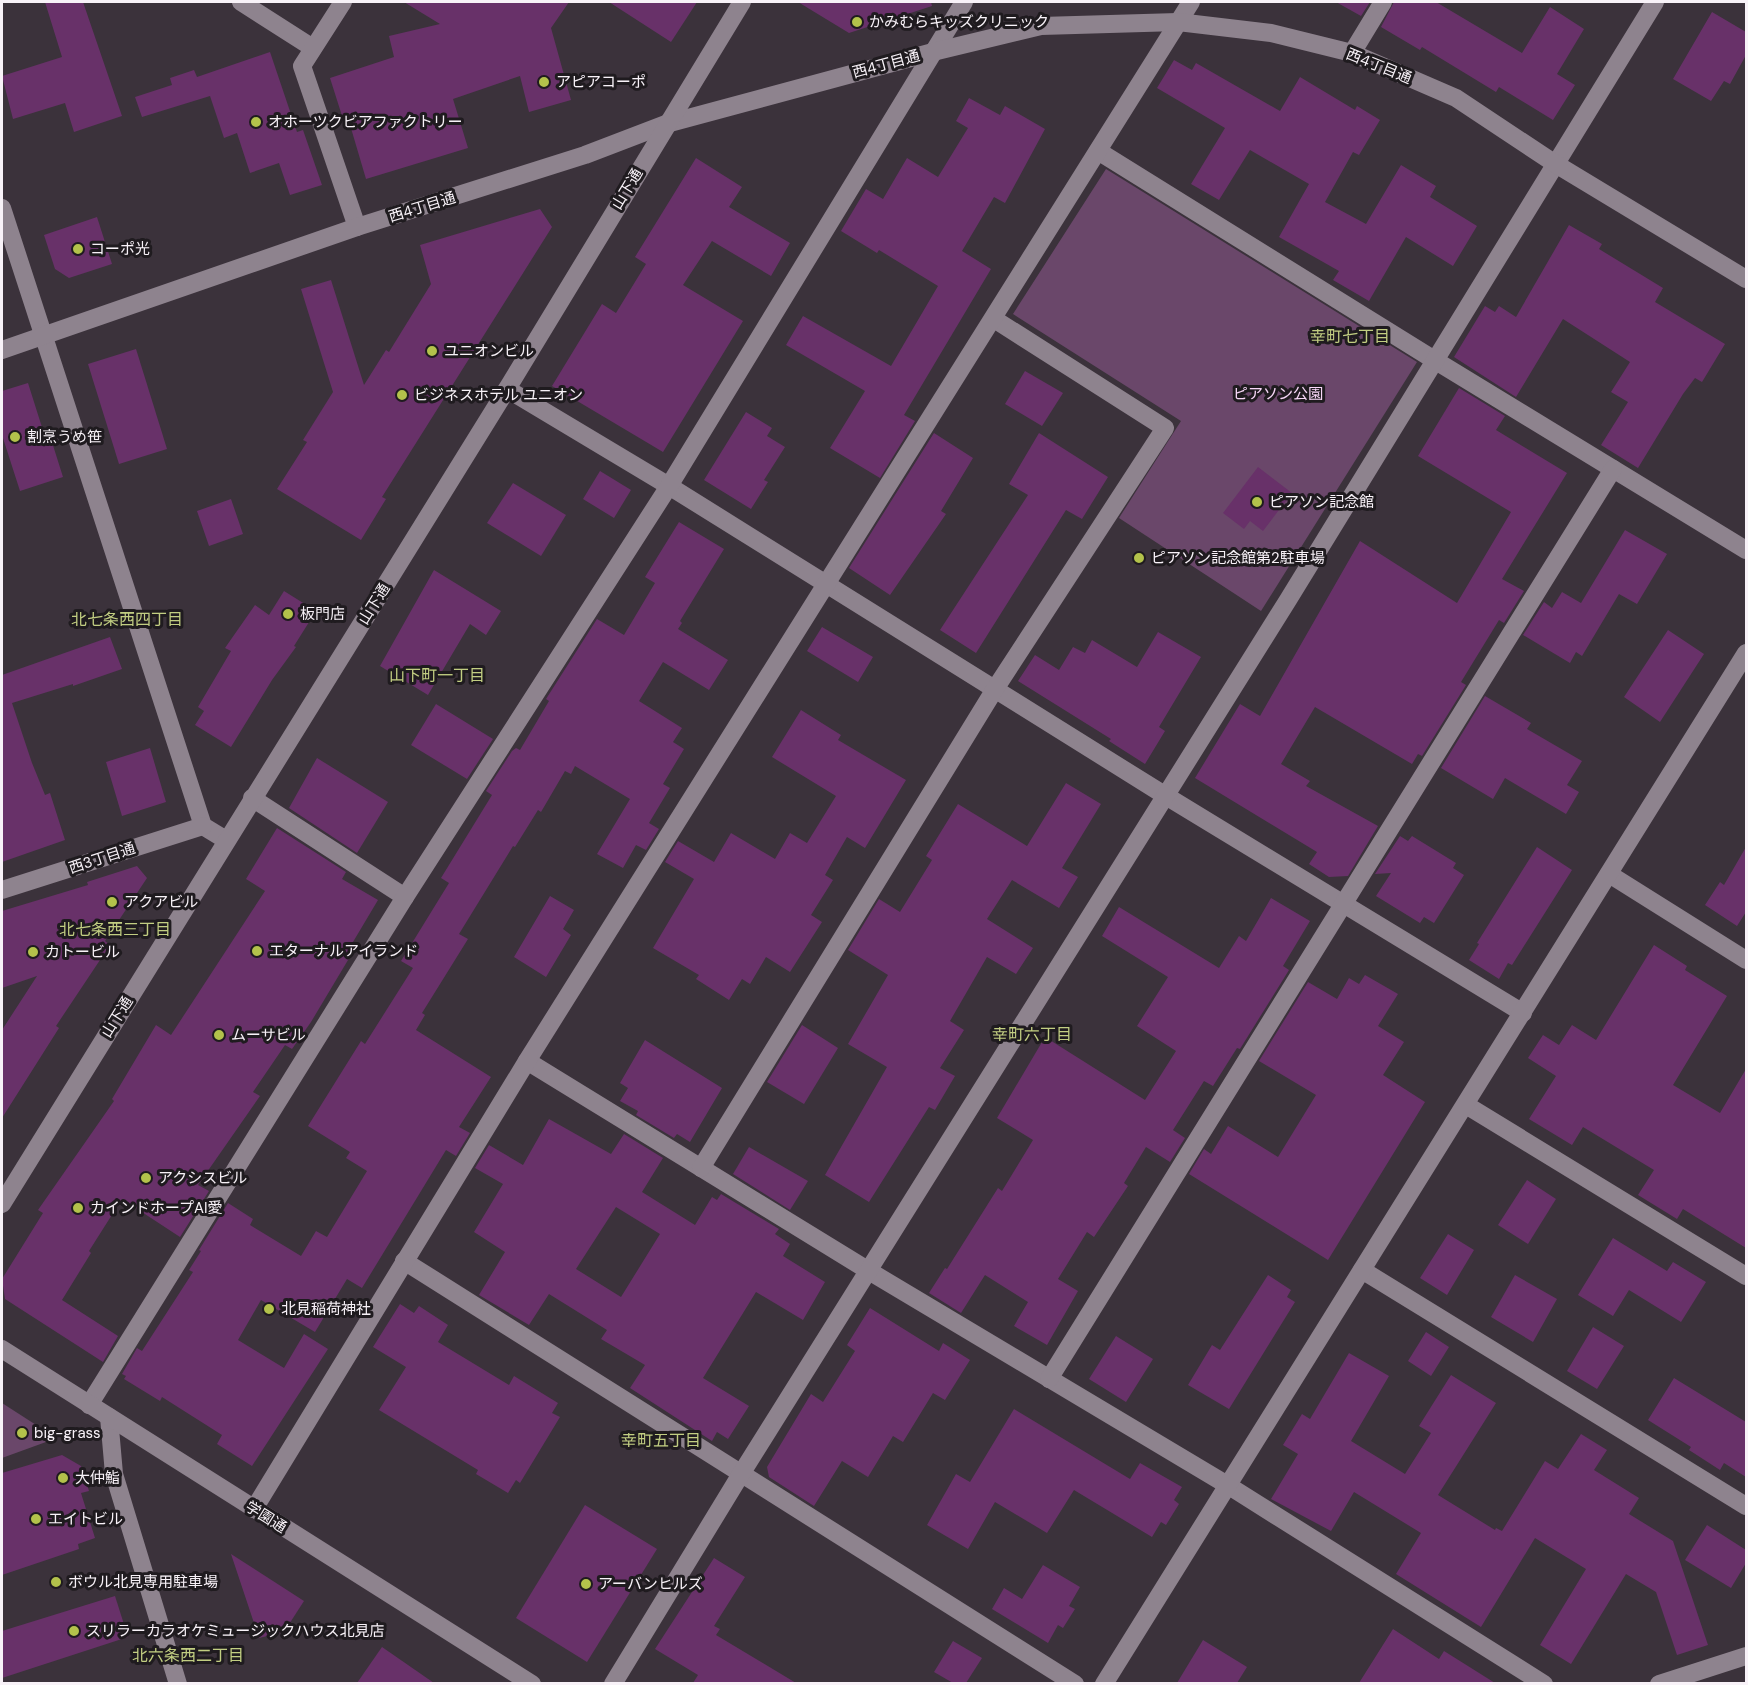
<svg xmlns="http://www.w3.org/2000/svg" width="1748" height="1685" font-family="'DM Sans','Noto Sans JP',sans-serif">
	<rect width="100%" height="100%" fill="#3b323b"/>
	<!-- green -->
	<g fill="#6a476a">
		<path d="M 1106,169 L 1417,362 L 1261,611 L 1119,518 L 1181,421 L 1013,314 Z"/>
		<path d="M 2,1403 L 47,1432 L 46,1442 L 2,1458 Z"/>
	</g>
	<!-- building -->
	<g fill="#683169" fill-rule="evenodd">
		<path d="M 45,2 L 83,2 L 122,116 L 74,132 L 65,103 L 13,119 L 2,76 L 62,57 Z"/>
		<path d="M 404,2 L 569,2 L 551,28 L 571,100 L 529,112 L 520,76 L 453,99 L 468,148 L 366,179 L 348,118 L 343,119 L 330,78 L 394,57 L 389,36 L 440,24 Z"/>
		<path d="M 609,2 L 697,2 L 671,42 Z"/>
		<path d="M 798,2 L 931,2 L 932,6 L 849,33 Z"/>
		<path d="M 1336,2 L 1370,2 L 1361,16 Z"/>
		<path d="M 1394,2 L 1436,2 L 1522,53 L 1550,7 L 1584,29 L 1557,74 L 1575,85 L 1553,120 L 1499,87 L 1496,92 L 1422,47 L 1420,50 L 1381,27 Z"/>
		<path d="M 1712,12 L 1746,32 L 1746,55 L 1730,84 L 1724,81 L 1711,101 L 1673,79 Z"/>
		<path d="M 270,52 L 297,132 L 303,130 L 322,185 L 290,195 L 279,163 L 250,173 L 237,133 L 224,138 L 210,96 L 142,117 L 135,97 L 172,85 L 170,78 L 194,70 L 197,77 Z"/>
		<path d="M 1174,60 L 1192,70 L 1196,63 L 1280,111 L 1300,77 L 1355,110 L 1357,106 L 1380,120 L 1359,155 L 1353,152 L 1325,202 L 1366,224 L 1401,165 L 1436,186 L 1430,197 L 1477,226 L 1453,266 L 1406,237 L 1369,301 L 1333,280 L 1339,271 L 1279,237 L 1309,184 L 1250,150 L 1219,200 L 1191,184 L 1225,128 L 1157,88 Z"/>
		<path d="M 969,98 L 1000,115 L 1005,106 L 1045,129 L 1005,203 L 994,197 L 962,251 L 991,269 L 904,415 L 915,421 L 880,478 L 830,448 L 865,391 L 786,345 L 803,316 L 891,366 L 938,286 L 879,250 L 877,253 L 841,231 L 866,189 L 883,199 L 907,158 L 938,177 L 968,128 L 956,121 Z"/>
		<path d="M 696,158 L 742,187 L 729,207 L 790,243 L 771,276 L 712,241 L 683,285 L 743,321 L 663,452 L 552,386 L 602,304 L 616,313 L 646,264 L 635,257 Z"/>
		<path d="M 540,209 L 552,227 L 382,497 L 386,499 L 361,540 L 277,489 L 307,442 L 303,440 L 333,392 L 301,289 L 331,280 L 364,385 L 386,350 L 389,352 L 431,284 L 420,245 Z"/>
		<path d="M 97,217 L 112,264 L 69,278 L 55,269 L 44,235 Z"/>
		<path d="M 1569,225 L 1602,244 L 1599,249 L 1663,288 L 1655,302 L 1725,344 L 1702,382 L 1695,378 L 1683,394 L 1638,468 L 1601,445 L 1628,402 L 1611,392 L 1630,362 L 1563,319 L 1516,397 L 1454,357 L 1485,306 L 1495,312 L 1499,306 L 1516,317 Z"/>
		<path d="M 136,349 L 167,449 L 119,464 L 88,364 Z"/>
		<path d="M 1025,371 L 1063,393 L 1042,426 L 1005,404 Z"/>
		<path d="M 28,383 L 46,440 L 51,439 L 63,477 L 20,491 L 2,435 L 2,391 Z"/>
		<path d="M 1459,388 L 1505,416 L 1496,430 L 1567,473 L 1502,579 L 1524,591 L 1504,623 L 1499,620 L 1461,682 L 1466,685 L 1422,756 L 1418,754 L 1412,764 L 1315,707 L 1281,764 L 1310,781 L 1306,786 L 1378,826 L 1348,876 L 1329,877 L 1309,864 L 1317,852 L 1195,778 L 1240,704 L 1260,716 L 1360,541 L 1457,603 L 1511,512 L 1418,456 Z"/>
		<path d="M 746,412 L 772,428 L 767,436 L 785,447 L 764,480 L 768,482 L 751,509 L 704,480 Z"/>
		<path d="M 934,433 L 973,458 L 941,511 L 946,514 L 890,595 L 849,568 Z"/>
		<path d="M 1039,433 L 1108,477 L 1082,519 L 1066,510 L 976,653 L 940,630 L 1028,495 L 1009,484 Z"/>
		<path d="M 1258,467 L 1292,493 L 1263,531 L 1250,521 L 1244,529 L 1223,513 Z"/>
		<path d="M 600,471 L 631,490 L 614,518 L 583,499 Z"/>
		<path d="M 513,483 L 566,515 L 541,556 L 487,523 Z"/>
		<path d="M 231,499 L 243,534 L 209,546 L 197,511 Z"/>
		<path d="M 679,522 L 724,549 L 680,621 L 682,623 L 678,629 L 728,660 L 709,690 L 663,662 L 639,701 L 682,728 L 673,742 L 684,749 L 663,784 L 670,788 L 649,823 L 659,829 L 646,850 L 636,845 L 623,868 L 597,854 L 630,799 L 575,766 L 571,774 L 565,771 L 541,812 L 538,810 L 515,847 L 513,846 L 459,934 L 468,939 L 422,1013 L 425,1015 L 416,1030 L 491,1077 L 459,1127 L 470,1133 L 456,1156 L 446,1150 L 362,1288 L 347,1279 L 315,1332 L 261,1300 L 238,1340 L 284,1368 L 304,1334 L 328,1349 L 252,1466 L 217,1444 L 222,1435 L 162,1397 L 160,1401 L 124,1379 L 126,1376 L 122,1374 L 137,1348 L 142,1351 L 193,1272 L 189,1270 L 201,1251 L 199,1250 L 228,1203 L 253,1219 L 250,1225 L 301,1256 L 316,1231 L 327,1237 L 367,1171 L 346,1158 L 350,1152 L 308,1126 L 361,1041 L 365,1044 L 413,968 L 401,961 L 449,883 L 441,878 L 492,795 L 486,791 L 512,751 L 516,748 L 520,750 L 549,701 L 546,699 L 597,619 L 624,635 L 655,583 L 645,577 Z"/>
		<path d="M 1625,530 L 1667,554 L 1637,604 L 1619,594 L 1582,656 L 1576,652 L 1570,663 L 1523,635 L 1544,602 L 1552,608 L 1562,592 L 1581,603 Z"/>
		<path d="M 434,570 L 501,611 L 486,635 L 470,624 L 428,695 L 380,666 Z"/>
		<path d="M 284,591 L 316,611 L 294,646 L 296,647 L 272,680 L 231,747 L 195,725 L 204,711 L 198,707 L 231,651 L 225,648 L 255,605 L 269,615 Z"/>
		<path d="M 822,627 L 873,657 L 858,682 L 807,651 Z"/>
		<path d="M 1668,630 L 1704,654 L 1660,722 L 1624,697 Z"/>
		<path d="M 1158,632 L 1201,657 L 1159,727 L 1165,731 L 1145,764 L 1109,741 L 1111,739 L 1018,681 L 1035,655 L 1059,670 L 1073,647 L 1085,653 L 1092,640 L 1137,667 Z"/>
		<path d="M 110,637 L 122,669 L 73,686 L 73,684 L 12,703 L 32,763 L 45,795 L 50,793 L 65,840 L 2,862 L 2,675 Z"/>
		<path d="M 1485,696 L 1531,723 L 1527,729 L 1582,761 L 1567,785 L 1579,792 L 1566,814 L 1505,778 L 1493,799 L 1441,768 Z"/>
		<path d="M 436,704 L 493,739 L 467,779 L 411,745 Z"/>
		<path d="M 801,710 L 841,735 L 838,740 L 906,780 L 865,848 L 847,837 L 825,875 L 833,880 L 811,915 L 822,922 L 790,972 L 766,957 L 750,984 L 742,979 L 729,1000 L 696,979 L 699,975 L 653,948 L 694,879 L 665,862 L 678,841 L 714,862 L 731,833 L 775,859 L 790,833 L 807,843 L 836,796 L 772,757 Z"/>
		<path d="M 150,748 L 166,802 L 122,816 L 106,762 Z"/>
		<path d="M 317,758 L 388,802 L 357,853 L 289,808 Z"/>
		<path d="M 1066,783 L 1101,804 L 1062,868 L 1078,877 L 1059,908 L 1012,880 L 987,919 L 1033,948 L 1016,974 L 987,957 L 950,1021 L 964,1030 L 940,1068 L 955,1076 L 935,1110 L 929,1107 L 869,1202 L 825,1175 L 887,1067 L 848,1044 L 888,975 L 848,950 L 879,899 L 900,912 L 932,860 L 926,856 L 958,804 L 1027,846 Z"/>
		<path d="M 277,828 L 346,872 L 342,879 L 378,900 L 350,947 L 354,950 L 311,1022 L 292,1049 L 285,1045 L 253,1092 L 260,1096 L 198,1185 L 209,1191 L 180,1237 L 122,1199 L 89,1251 L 91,1253 L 62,1300 L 118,1336 L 103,1362 L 5,1299 L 2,1279 L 43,1213 L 38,1210 L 114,1101 L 112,1099 L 156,1025 L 171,1035 L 265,891 L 246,879 Z"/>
		<path d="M 1400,836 L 1408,841 L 1412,836 L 1456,863 L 1453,868 L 1464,875 L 1434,923 L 1424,917 L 1420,923 L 1376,896 L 1391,873 L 1375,874 Z"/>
		<path d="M 1537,847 L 1572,870 L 1512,965 L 1508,963 L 1499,979 L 1469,960 L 1479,944 L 1477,943 Z"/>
		<path d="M 1746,847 L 1746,912 L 1737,926 L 1705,905 L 1720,882 L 1724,885 Z"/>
		<path d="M 137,866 L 147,878 L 105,941 L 110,945 L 56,1026 L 59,1028 L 2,1118 L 2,1030 L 37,976 L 2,988 L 2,911 L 88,885 L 87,882 Z"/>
		<path d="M 550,896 L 574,910 L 563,929 L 571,935 L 546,977 L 514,957 Z"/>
		<path d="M 1271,898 L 1310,921 L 1283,966 L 1289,970 L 1240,1049 L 1237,1048 L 1213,1086 L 1204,1081 L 1173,1130 L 1185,1138 L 1170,1162 L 1146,1147 L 1124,1183 L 1128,1186 L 1094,1237 L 1087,1232 L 1058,1279 L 1078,1291 L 1047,1345 L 1014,1326 L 1028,1302 L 985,1275 L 961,1313 L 929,1293 L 945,1268 L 947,1269 L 998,1188 L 1002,1191 L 1033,1140 L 997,1118 L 1045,1037 L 1145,1100 L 1176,1051 L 1137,1026 L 1168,977 L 1102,936 L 1119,907 L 1219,968 L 1239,936 L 1246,941 Z"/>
		<path d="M 1654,945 L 1687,966 L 1685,970 L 1727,996 L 1673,1085 L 1720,1113 L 1746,1069 L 1746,1248 L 1683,1209 L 1677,1219 L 1638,1195 L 1654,1170 L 1583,1127 L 1572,1145 L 1529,1119 L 1556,1076 L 1528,1058 L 1543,1035 L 1559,1045 L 1572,1025 L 1596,1040 Z"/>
		<path d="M 1365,975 L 1398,994 L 1378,1026 L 1404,1042 L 1383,1075 L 1425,1102 L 1328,1260 L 1189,1174 L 1204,1149 L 1211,1154 L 1228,1126 L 1278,1157 L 1316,1095 L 1259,1061 L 1308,982 L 1337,999 L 1349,978 L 1359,984 Z"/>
		<path d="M 802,1025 L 838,1048 L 804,1104 L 767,1082 Z"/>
		<path d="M 645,1040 L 722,1088 L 690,1142 L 677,1134 L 674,1138 L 636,1115 L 638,1111 L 620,1101 L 628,1088 L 620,1083 Z"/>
		<path d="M 549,1119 L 611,1154 L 624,1134 L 663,1158 L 642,1192 L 695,1225 L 712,1197 L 717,1200 L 721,1194 L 779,1229 L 775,1234 L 790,1244 L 783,1256 L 825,1282 L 803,1320 L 756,1292 L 703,1378 L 749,1406 L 728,1439 L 717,1432 L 712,1441 L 630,1388 L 645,1365 L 601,1339 L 607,1330 L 549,1294 L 529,1325 L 479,1295 L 505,1252 L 474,1232 L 503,1184 L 475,1168 L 489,1145 L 523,1165 ZM 616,1207 L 660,1234 L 621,1297 L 576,1269 Z"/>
		<path d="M 749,1147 L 808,1181 L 790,1210 L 733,1174 Z"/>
		<path d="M 1527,1180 L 1556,1199 L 1528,1244 L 1498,1225 Z"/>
		<path d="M 1448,1234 L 1474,1250 L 1447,1295 L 1420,1278 Z"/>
		<path d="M 1613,1238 L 1667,1271 L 1673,1262 L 1706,1282 L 1681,1322 L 1629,1290 L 1613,1316 L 1578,1295 Z"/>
		<path d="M 1268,1275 L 1291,1290 L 1287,1297 L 1295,1302 L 1229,1409 L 1188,1385 L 1212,1345 L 1220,1350 Z"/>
		<path d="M 1515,1275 L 1557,1299 L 1533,1342 L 1491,1317 Z"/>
		<path d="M 400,1304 L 414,1313 L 419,1306 L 448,1325 L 438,1342 L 509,1385 L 514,1376 L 558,1403 L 552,1413 L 560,1417 L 520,1483 L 516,1480 L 508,1493 L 476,1474 L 478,1470 L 379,1410 L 406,1367 L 373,1347 Z"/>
		<path d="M 870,1308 L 939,1351 L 943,1343 L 970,1360 L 945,1400 L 933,1393 L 903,1442 L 893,1436 L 868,1477 L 842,1461 L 814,1506 L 769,1477 L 767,1467 L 811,1394 L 823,1402 L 855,1351 L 847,1345 Z"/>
		<path d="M 1593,1327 L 1624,1346 L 1597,1389 L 1567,1371 Z"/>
		<path d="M 1426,1332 L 1449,1347 L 1431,1376 L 1408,1361 Z"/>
		<path d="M 1116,1336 L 1153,1359 L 1126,1402 L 1089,1379 Z"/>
		<path d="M 1349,1353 L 1389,1376 L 1351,1441 L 1405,1474 L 1431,1433 L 1419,1426 L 1451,1375 L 1496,1403 L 1438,1495 L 1495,1530 L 1496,1528 L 1502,1531 L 1545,1461 L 1558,1469 L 1581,1434 L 1607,1450 L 1594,1470 L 1639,1498 L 1629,1514 L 1673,1541 L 1708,1645 L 1677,1655 L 1656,1592 L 1626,1574 L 1571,1664 L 1540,1645 L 1586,1569 L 1535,1538 L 1481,1627 L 1396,1574 L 1421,1533 L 1354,1492 L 1331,1531 L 1271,1499 L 1298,1454 L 1283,1445 L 1302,1414 L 1310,1419 Z"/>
		<path d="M 1674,1378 L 1746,1422 L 1746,1477 L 1724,1463 L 1720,1470 L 1689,1450 L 1691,1447 L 1648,1420 Z"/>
		<path d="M 1014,1409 L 1130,1479 L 1140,1463 L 1182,1487 L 1174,1500 L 1179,1504 L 1166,1525 L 1161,1522 L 1152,1537 L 1074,1490 L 1047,1533 L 995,1502 L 968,1549 L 927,1525 L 956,1474 L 970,1482 Z"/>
		<path d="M 62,1455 L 81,1466 L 89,1491 L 81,1493 L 95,1538 L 78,1544 L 79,1549 L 2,1575 L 2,1473 Z"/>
		<path d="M 585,1505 L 657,1549 L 587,1662 L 516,1618 Z"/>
		<path d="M 1707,1525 L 1746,1550 L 1746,1563 L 1731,1588 L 1685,1560 Z"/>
		<path d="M 231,1554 L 304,1601 L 284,1632 L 259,1638 Z"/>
		<path d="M 714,1558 L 745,1577 L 714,1626 L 720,1629 L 716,1635 L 796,1683 L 693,1683 L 698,1675 L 655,1649 Z"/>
		<path d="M 1043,1565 L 1080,1587 L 1069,1606 L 1075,1609 L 1063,1628 L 1058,1625 L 1048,1643 L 992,1609 L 1004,1588 L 1022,1599 Z"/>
		<path d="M 115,1596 L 128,1637 L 2,1678 L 2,1631 Z"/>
		<path d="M 1393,1629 L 1439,1659 L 1444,1651 L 1495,1683 L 1359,1683 Z"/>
		<path d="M 1203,1640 L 1247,1667 L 1237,1683 L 1177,1683 Z"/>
		<path d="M 953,1641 L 982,1658 L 966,1683 L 953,1683 L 934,1672 Z"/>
		<path d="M 382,1647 L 434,1683 L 357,1683 Z"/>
	</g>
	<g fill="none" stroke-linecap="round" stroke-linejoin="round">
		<!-- minor -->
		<g stroke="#8e838e" stroke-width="18">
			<path d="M 241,2 L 313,48"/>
			<path d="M 343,2 L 302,66 L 357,227"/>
			<path d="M 1352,53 L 1383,2"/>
			<path d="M 1098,151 L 1436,361 L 1746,550"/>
			<path d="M 2,208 L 203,826 L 226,840"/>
			<path d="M 507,389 L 669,486 L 1166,796 L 1523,1013"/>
			<path d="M 252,798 L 405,897"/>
			<path d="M 1609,874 L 1746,960"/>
			<path d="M 2,890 L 203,826"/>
			<path d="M 527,1061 L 869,1271 L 1229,1486 L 1544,1684"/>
			<path d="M 1466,1105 L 1746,1276"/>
			<path d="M 701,1168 L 995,689 L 1165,428 L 994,319"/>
			<path d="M 404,1261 L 1075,1684"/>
			<path d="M 1362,1270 L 1746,1506"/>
			<path d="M 1049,1379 L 1613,469"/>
			<path d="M 89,1405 L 405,897 L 669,486 L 964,2"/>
			<path d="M 109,1417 L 114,1474 L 178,1684"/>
			<path d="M 254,1509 L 527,1061 L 1191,2"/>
			<path d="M 613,1684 L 741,1474 L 1288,600 L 1655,2"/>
			<path d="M 1104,1684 L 1746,653"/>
			<path d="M 1659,1684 L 1746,1656"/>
		</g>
		<!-- tertiary -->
		<g stroke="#8e838e" stroke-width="18">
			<path d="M 2,350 L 357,227 L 585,155 L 666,124 L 933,52 L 1041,26 L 1178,22 L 1271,33 L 1352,53 L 1456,98 L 1554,163 L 1746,279"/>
			<path d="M 2,1204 L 507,389 L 742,2"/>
			<path d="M 2,1349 L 532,1684"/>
		</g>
	</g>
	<!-- markers -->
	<g fill="#b3c24b" stroke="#1f1b1f" stroke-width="2">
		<circle cx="857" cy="22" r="6"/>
		<circle cx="544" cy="82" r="6"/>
		<circle cx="256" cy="122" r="6"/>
		<circle cx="78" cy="249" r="6"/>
		<circle cx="432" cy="351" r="6"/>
		<circle cx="402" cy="395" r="6"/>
		<circle cx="15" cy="437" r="6"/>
		<circle cx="1257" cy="502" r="6"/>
		<circle cx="1139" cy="558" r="6"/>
		<circle cx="288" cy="614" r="6"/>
		<circle cx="112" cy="902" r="6"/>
		<circle cx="257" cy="951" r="6"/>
		<circle cx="33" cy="952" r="6"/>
		<circle cx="219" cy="1035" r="6"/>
		<circle cx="146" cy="1178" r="6"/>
		<circle cx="78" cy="1208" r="6"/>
		<circle cx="269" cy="1309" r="6"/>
		<circle cx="22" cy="1433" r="6"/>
		<circle cx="63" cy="1478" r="6"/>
		<circle cx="36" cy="1519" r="6"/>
		<circle cx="56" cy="1582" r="6"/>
		<circle cx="586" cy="1584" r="6"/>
		<circle cx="74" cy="1631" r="6"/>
	</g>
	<g text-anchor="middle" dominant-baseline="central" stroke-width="6" stroke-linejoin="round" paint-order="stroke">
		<!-- poi labels -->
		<g font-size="15" fill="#f8f2f8" stroke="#1f1b1f" text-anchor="start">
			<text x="869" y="22">かみむらキッズクリニック</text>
			<text x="556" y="82">アピアコーポ</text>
			<text x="268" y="122">オホーツクビアファクトリー</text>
			<text x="90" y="249">コーポ光</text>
			<text x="444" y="351">ユニオンビル</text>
			<text x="414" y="395">ビジネスホテル ユニオン</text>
			<text x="27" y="437">割烹うめ笹</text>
			<text x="1269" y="502">ピアソン記念館</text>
			<text x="1151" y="558">ピアソン記念館第2駐車場</text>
			<text x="300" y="614">板門店</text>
			<text x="124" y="902">アクアビル</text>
			<text x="269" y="951">エターナルアイランド</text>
			<text x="45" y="952">カトービル</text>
			<text x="231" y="1035">ムーサビル</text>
			<text x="158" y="1178">アクシスビル</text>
			<text x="90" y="1208">カインドホープAI愛</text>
			<text x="281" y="1309">北見稲荷神社</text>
			<text x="34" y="1433">big-grass</text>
			<text x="75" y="1478">大仲鮨</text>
			<text x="48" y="1519">エイトビル</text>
			<text x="68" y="1582">ボウル北見専用駐車場</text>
			<text x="598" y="1584">アーバンヒルズ</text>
			<text x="86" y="1631">スリラーカラオケミュージックハウス北見店</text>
		</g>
		<!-- street labels -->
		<g font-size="15" fill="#f8f2f8" stroke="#1f1b1f">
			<text transform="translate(886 64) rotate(-15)">西4丁目通</text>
			<text transform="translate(1379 66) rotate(22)">西4丁目通</text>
			<text transform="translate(627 189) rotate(-59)">山下通</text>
			<text transform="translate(422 207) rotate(-17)">西4丁目通</text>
			<text transform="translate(374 604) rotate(-58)">山下通</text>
			<text transform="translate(102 858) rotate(-18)">西3丁目通</text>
			<text transform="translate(117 1017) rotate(-58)">山下通</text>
			<text transform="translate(266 1517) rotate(32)">学園通</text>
		</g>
		<!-- park labels -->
		<g font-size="15" fill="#f8d7f8" stroke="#1f1b1f">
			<text x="1278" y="394">ピアソン公園</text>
		</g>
		<!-- neighbourhood labels -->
		<g font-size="16" fill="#c2ce82" stroke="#1f1b1f">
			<text x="1350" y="336">幸町七丁目</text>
			<text x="127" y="619">北七条西四丁目</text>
			<text x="437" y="675">山下町一丁目</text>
			<text x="115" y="929">北七条西三丁目</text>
			<text x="1032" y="1034">幸町六丁目</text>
			<text x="661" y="1440">幸町五丁目</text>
			<text x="188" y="1655">北六条西二丁目</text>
		</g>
	</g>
	<!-- border -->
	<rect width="1748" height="1685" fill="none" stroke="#f8f2f8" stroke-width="6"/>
</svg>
